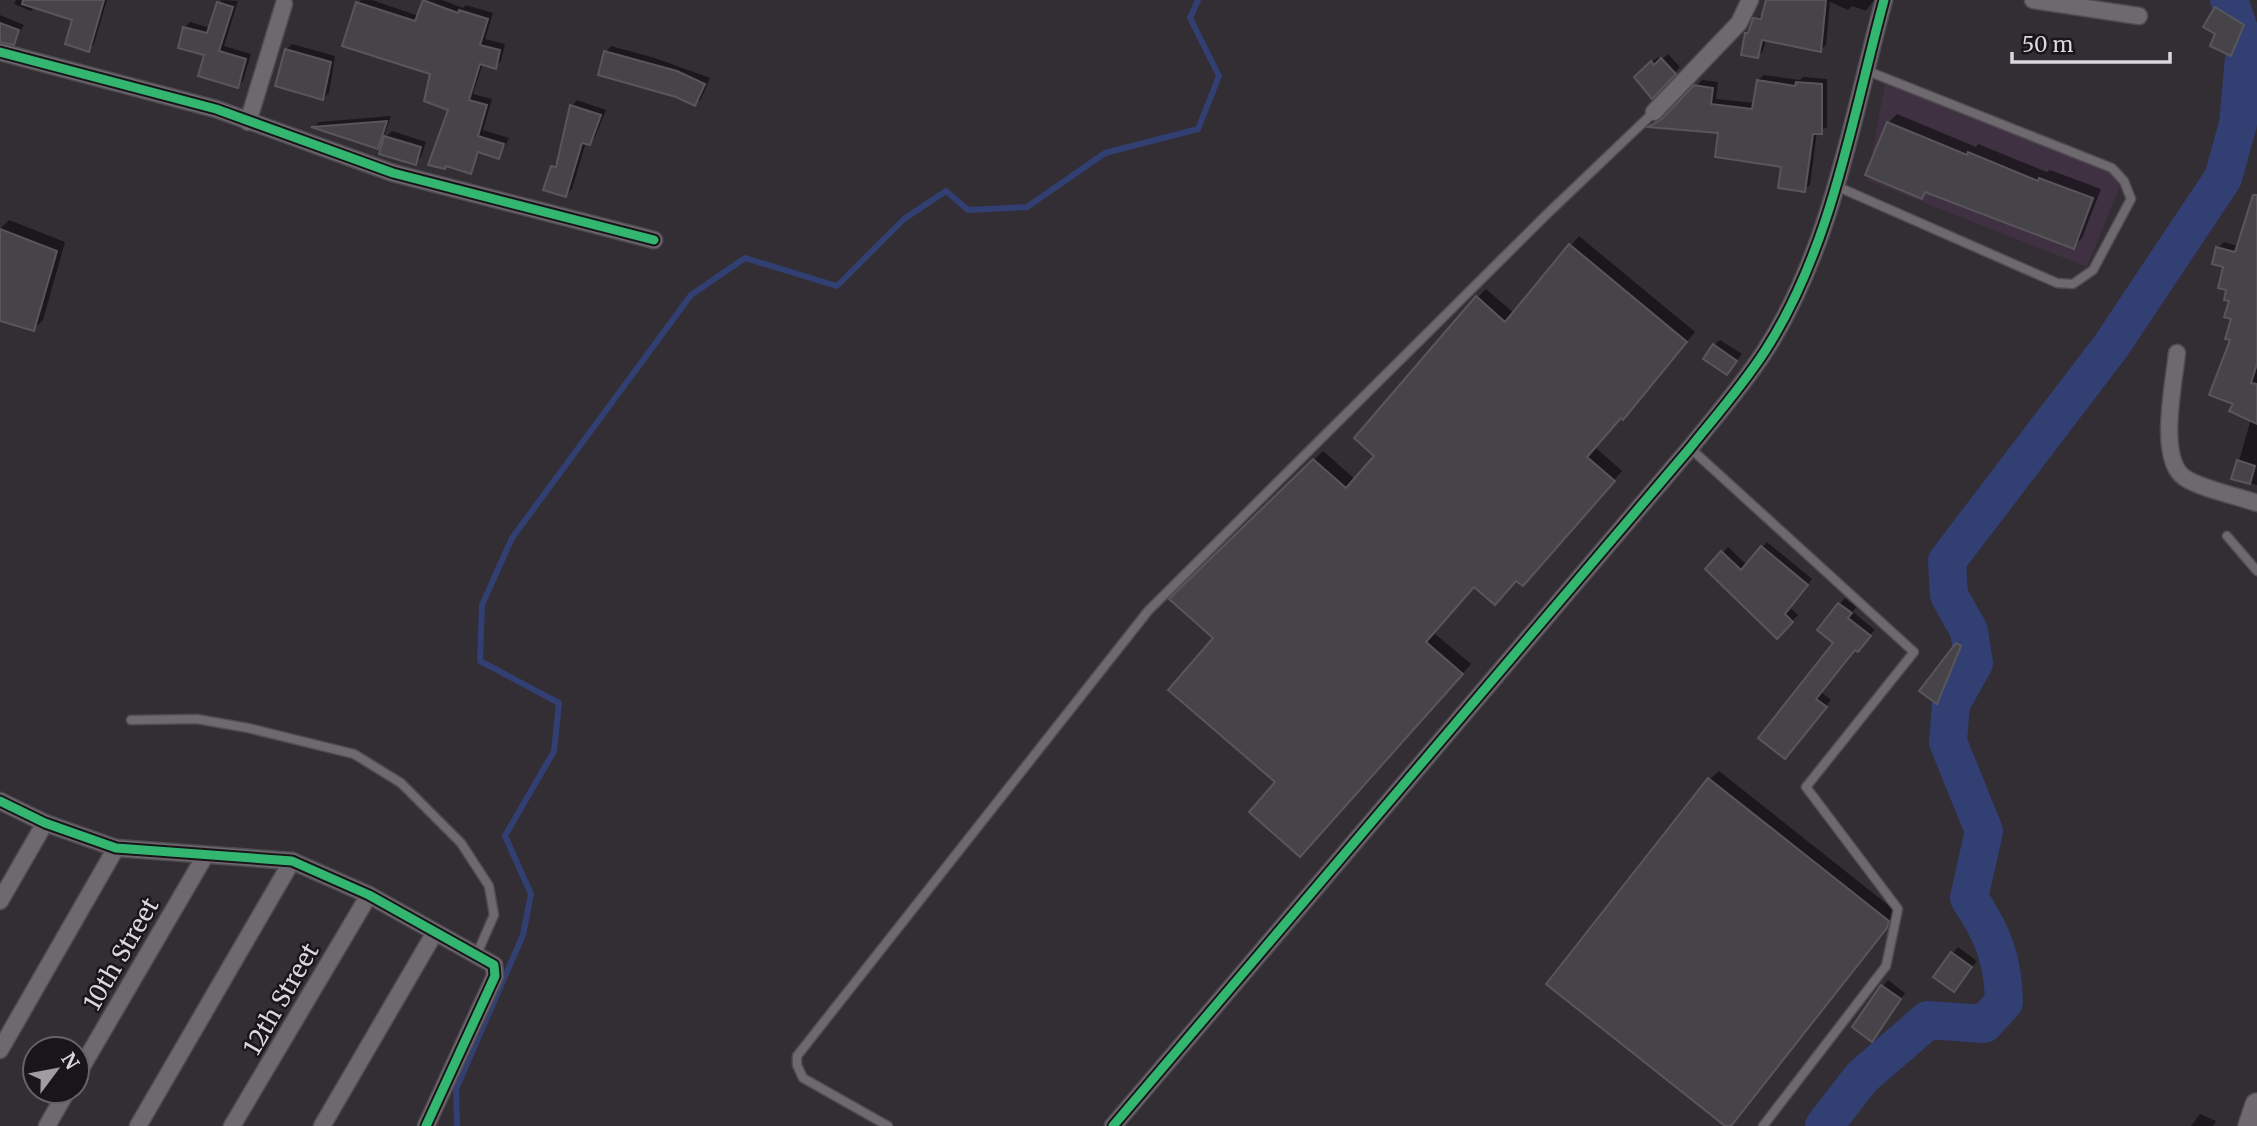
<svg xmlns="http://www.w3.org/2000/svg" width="2257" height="1126" font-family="Merriweather,serif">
	<rect width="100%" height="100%" fill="#332e34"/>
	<!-- built -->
	<path fill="#3f3142" d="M 1886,79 L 2123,178 L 2087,267 L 1867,180 Z"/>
	<!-- shadow -->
	<g fill="#0007">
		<path d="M 16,0 L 107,0 L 94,44 L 88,50 L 74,18 L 36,6 L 31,11 L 14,4 Z"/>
		<path d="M 221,0 L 238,1 L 224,46 L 251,54 L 243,81 L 237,86 L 184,28 L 190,22 L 210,28 Z"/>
		<path d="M 361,0 L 372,0 L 419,16 L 426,0 L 442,0 L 463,8 L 466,5 L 493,13 L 485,39 L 505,44 L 501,61 L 495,67 L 483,63 L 473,94 L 492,99 L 483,130 L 509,138 L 499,157 L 481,151 L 470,172 L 450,109 L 433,73 L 358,3 Z"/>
		<path d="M 1767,0 L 1874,0 L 1866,11 L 1852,6 L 1848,10 L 1830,2 L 1826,45 L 1820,50 L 1766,39 L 1763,51 L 1757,56 L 1747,34 L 1755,19 L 1764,14 Z"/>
		<path d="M 2222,2 L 2248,18 L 2236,28 L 2244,30 L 2231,54 L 2217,34 L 2216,8 Z"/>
		<path d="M 0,15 L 24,25 L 13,43 L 0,40 Z"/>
		<path d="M 292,44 L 335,56 L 329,93 L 323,98 L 286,50 Z"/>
		<path d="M 611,46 L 655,58 L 710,78 L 701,99 L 695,104 L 606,52 Z"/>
		<path d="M 1668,54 L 1680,67 L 1652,96 L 1642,71 L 1658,57 L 1661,60 Z"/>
		<path d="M 1764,75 L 1800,80 L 1803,77 L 1827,79 L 1827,127 L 1817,132 L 1810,185 L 1804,190 L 1783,166 L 1720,131 L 1652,125 L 1669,114 L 1702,80 L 1718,82 L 1716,99 L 1755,103 L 1758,80 Z"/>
		<path d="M 577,100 L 606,110 L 595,137 L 589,143 L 586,142 L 572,189 L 566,195 L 552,167 L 558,161 L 572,106 Z"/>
		<path d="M 1897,114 L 1976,147 L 1978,144 L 2047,172 L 2050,170 L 2101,189 L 2082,238 L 2073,247 L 1928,191 L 1922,197 L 1888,123 Z"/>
		<path d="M 391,116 L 383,139 L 392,131 L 426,142 L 421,157 L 416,163 L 385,139 L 377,147 L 315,126 L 319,122 Z"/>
		<path d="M 2257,207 L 2257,485 L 2234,478 L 2251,419 L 2232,339 L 2233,318 L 2225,265 L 2218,248 L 2224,242 L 2238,246 Z"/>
		<path d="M 9,220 L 65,242 L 43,320 L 34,329 L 0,319 L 0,229 Z"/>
		<path d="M 1579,236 L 1695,332 L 1632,408 L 1595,447 L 1622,471 L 1532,575 L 1475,585 L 1434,633 L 1471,664 L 1309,846 L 1215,638 L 1172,599 L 1323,451 L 1356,480 L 1377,456 L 1477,298 L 1486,289 L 1514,313 Z"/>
		<path d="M 1720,340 L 1742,354 L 1727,373 L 1714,345 Z"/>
		<path d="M 1767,542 L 1812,579 L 1789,607 L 1798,615 L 1777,636 L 1707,569 L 1728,547 L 1747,565 Z"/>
		<path d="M 1845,598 L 1856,607 L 1853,612 L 1875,630 L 1856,648 L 1821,692 L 1831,700 L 1790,751 L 1836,642 L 1819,630 Z"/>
		<path d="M 1963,638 L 1965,640 L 1942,696 L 1937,702 L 1957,644 Z"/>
		<path d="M 1719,771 L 1897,912 L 1896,918 L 1730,1126 L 1710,779 Z"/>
		<path d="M 1958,947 L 1977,961 L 1959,984 L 1935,976 Z"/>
		<path d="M 1888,980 L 1905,993 L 1877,1034 L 1883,986 Z"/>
		<path d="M 2200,1114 L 2216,1121 L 2213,1126 L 2191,1126 Z"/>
	</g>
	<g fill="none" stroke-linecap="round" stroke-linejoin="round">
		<!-- stream -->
		<path stroke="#313f72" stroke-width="6" d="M 457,1126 L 456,1089 L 523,935 L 531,894 L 505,836 L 554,751 L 559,703 L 480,661 L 482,605 L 512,538 L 691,295 L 745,258 L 837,286 L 904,219 L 946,191 L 968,210 L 1027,207 L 1105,153 L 1198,129 L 1219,76 L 1190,18 L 1198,0"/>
		<!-- river -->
		<path stroke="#313f72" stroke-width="38" d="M 1824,1126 L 1862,1077 L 1928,1020 L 1984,1024 L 2004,1002 C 2003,959 1993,934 1969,898 L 1984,831 L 1948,742 L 1951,704 L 1974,663 L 1969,631 L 1949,595 L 1947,561 L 2111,346 L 2223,178 L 2238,124 L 2245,47 L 2229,0"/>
	</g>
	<!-- building -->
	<g fill="#474449" stroke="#59565b" stroke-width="2">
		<path d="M 23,0 L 104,0 L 89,52 L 65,44 L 72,20 L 22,4 Z"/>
		<path d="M 423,0 L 458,13 L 459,10 L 488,19 L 480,45 L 500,50 L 496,69 L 480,64 L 469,100 L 487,105 L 478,136 L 504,144 L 499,159 L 478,152 L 471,174 L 446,166 L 445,169 L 428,165 L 448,110 L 424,101 L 430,74 L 342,46 L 356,2 L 415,21 Z"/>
		<path d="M 1766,0 L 1826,0 L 1821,52 L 1762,40 L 1758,58 L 1741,55 L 1745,33 L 1748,33 L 1753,18 L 1761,19 Z"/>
		<path d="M 217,2 L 233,7 L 219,51 L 246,59 L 238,88 L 198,76 L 204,55 L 178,48 L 183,27 L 207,33 Z"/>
		<path d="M 2215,7 L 2244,25 L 2231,56 L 2210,46 L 2215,34 L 2203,27 Z"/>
		<path d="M 0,23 L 19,30 L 14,45 L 0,42 Z"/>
		<path d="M 285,49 L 331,62 L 323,100 L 275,86 Z"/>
		<path d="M 604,51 L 677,71 L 705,84 L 695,106 L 676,97 L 598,75 Z"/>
		<path d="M 1661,58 L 1676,74 L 1652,99 L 1634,77 L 1651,61 L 1654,65 Z"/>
		<path d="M 1757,80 L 1795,86 L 1796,82 L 1822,84 L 1822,134 L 1813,134 L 1805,192 L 1778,188 L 1781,167 L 1715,157 L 1718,133 L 1648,127 L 1662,119 L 1694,85 L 1713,88 L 1711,104 L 1752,109 Z"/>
		<path d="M 570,105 L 601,115 L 590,145 L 582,143 L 566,197 L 543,190 L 551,166 L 556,167 Z"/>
		<path d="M 387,121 L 378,149 L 311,127 Z"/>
		<path d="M 1887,122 L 1967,155 L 1968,152 L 2038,181 L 2039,178 L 2093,198 L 2074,249 L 1925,192 L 1922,199 L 1865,175 Z"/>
		<path d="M 384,136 L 421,147 L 416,165 L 379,154 Z"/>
		<path d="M 2253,195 L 2257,195 L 2257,364 L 2251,383 L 2257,384 L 2257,424 L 2229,411 L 2233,404 L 2209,395 L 2230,340 L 2225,339 L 2231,319 L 2224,317 L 2229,301 L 2224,300 L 2226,290 L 2218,288 L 2223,267 L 2212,264 L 2216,247 L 2235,252 Z"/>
		<path d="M 0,229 L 57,251 L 34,331 L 0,321 Z"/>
		<path d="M 1569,244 L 1687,342 L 1623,420 L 1621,418 L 1587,457 L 1615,481 L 1523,586 L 1516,581 L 1495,605 L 1474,587 L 1426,642 L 1463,674 L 1300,857 L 1249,812 L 1275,782 L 1168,690 L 1213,638 L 1169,599 L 1313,459 L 1346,488 L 1374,456 L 1354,438 L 1476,296 L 1505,322 Z"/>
		<path d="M 1713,344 L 1737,361 L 1727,375 L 1703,359 Z"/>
		<path d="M 2237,460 L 2255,466 L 2250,484 L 2231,479 Z"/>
		<path d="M 1761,546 L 1808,585 L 1785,614 L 1793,622 L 1777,639 L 1705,569 L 1721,551 L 1741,570 Z"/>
		<path d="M 1838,603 L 1852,613 L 1848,618 L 1871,636 L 1858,652 L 1855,650 L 1816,699 L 1827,707 L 1785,759 L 1758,738 L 1833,643 L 1817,630 Z"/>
		<path d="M 1956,643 L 1961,646 L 1937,704 L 1919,691 Z"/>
		<path d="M 1708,778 L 1889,921 L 1887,928 L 1731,1126 L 1725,1126 L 1546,984 Z"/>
		<path d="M 1951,952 L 1972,967 L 1954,992 L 1933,977 Z"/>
		<path d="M 1881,985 L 1901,999 L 1872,1042 L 1852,1027 Z"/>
	</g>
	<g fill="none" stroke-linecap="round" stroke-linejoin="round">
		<!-- lane casing -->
		<g stroke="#514c52" stroke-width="11">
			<g id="lane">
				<path d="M 1836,186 L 2057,283 L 2073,284 L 2093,270 L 2131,199 L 2124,181 L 2112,168 L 1865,70"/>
				<path d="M 1690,448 L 1914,652 L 1806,787 L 1898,909 L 1886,966 L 1763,1126"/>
				<path d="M 2227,536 L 2257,571"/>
				<path d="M 131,720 L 197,719 L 248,728 L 354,754 L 401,783 L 461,843 L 489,886 L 494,915 L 476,956"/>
				<path d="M 888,1126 L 803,1078 L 797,1065 L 797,1056 L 1148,611 L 1545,216 L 1654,112"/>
			</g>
		</g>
		<!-- street casing -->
		<g stroke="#514c52" stroke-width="19">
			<g id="street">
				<path d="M 2033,0 L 2139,16"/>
				<path d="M 0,52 L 216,109 L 393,173 L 654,240"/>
				<path d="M 1654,112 L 1739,23 L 1750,0"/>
				<path d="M 248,122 L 284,4"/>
				<path d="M 2177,353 C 2174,383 2157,460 2185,478 C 2202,489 2237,496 2257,503"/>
				<path d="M 0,801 L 45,823 L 116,848 L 292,861 L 369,895 L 494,965 L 495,976 L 426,1126"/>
				<path d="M 0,901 L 45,823"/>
				<path d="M 0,1050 L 116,848"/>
				<path d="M 77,1075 L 205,856"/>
				<path d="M 47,1126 L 67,1091"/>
				<path d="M 138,1126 L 292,861"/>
				<path d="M 232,1126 L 369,895"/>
				<path d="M 322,1126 L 434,934"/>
				<path d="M 1113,1126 L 1690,448 C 1715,417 1743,385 1765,351 C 1832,247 1852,118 1884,0"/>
			</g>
		</g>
		<!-- secondary casing -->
		<g stroke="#514c52" stroke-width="26">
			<path id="secondary" d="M 2250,1126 L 2257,1105"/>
		</g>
		<!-- lane -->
		<use href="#lane" stroke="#6d696e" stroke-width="8"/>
		<!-- street -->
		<use href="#street" stroke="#6d696e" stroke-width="16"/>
		<!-- secondary -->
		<use href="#secondary" stroke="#706a70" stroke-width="23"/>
		<!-- cycleway casing -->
		<g stroke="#19151a" stroke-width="13">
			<g id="cycleway">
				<path d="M 0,52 L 216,109 L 393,173 L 654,240"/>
				<path d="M 0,801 L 45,823 L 116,848 L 292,861 L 369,895 L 494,965 L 495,976 L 426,1126"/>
				<path d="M 1113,1126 L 1690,448 C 1715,417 1743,385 1765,351 C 1832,247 1852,118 1884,0"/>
			</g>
		</g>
		<!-- cycleway -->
		<use href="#cycleway" stroke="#33b770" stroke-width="9"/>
	</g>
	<g text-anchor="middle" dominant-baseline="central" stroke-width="5" stroke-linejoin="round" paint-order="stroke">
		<!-- street labels -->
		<g font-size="24" fill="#dcd6de" stroke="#19151a">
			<text transform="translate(121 954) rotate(-60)">10th Street</text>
			<text transform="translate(281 999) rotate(-60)">12th Street</text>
		</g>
	</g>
	<!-- north arrow -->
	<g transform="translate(56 1070) rotate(58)"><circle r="33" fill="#19151a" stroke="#676268" stroke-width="2"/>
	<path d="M0-5L12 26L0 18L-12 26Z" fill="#a19ba2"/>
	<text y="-10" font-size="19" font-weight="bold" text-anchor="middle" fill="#dcd6de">N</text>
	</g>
	<!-- scale -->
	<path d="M2012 52v10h158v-10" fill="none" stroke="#dcd6de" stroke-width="3.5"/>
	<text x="2022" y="52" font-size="21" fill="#dcd6de" stroke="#19151a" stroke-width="5" paint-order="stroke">50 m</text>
</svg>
